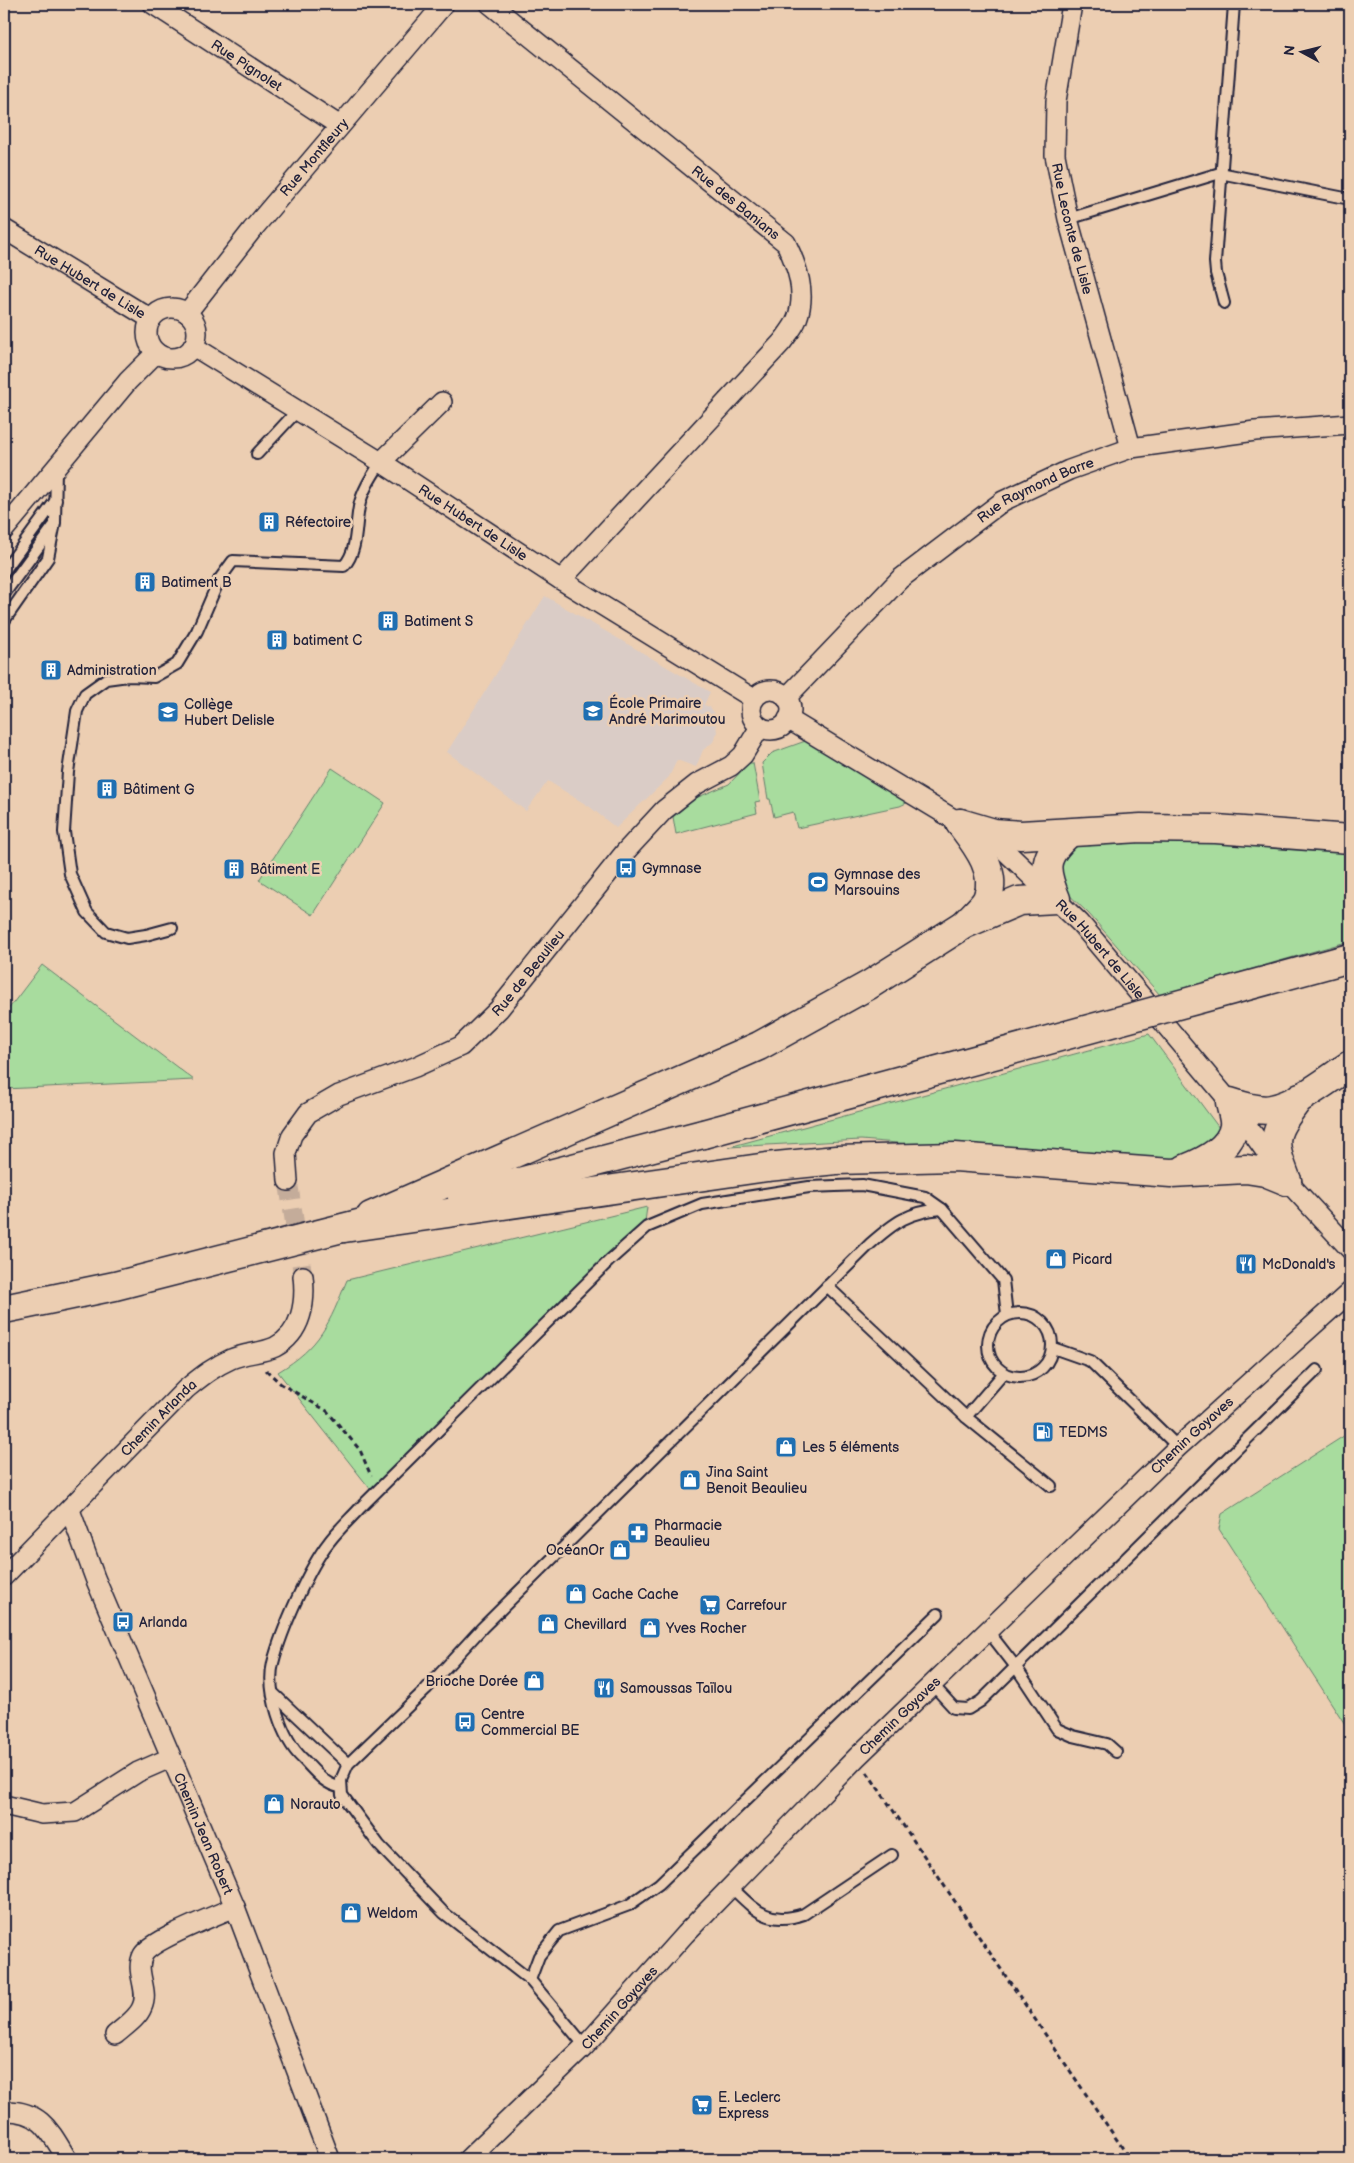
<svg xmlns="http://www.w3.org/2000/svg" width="1354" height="2163" font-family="'Balsamiq Sans',sans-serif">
	<rect width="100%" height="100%" fill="#ecceb2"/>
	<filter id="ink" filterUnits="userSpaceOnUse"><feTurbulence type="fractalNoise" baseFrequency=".02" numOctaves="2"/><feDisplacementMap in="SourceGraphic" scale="10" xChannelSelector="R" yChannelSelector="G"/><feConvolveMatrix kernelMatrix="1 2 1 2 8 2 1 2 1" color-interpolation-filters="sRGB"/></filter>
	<g filter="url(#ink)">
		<!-- built -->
		<path fill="#daccc6" d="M 545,596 L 710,692 L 704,705 L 710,707 L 715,714 L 717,733 L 713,742 L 703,750 L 696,767 L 677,760 L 669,777 L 616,828 L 590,807 L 548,781 L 526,811 L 447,752 Z"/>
		<!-- green -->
		<g fill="#a8dc9e" stroke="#657f6c">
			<path d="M 811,739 L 915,799 L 900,806 L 797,828 L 793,812 L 774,817 L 770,799 L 768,799 L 762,763 L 772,753 Z"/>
			<path d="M 749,763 L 753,763 L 760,801 L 755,802 L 757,813 L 676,834 L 673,817 L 696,798 L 729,784 Z"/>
			<path d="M 332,768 L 385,803 L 313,915 L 259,880 Z"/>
			<path d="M 1095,840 L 1164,841 L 1350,850 L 1350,941 L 1160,995 L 1089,914 L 1060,886 L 1053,863 L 1068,849 Z"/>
			<path d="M 42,965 L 194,1080 L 4,1089 L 4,1015 Z"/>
			<path d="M 1149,1034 L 1219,1128 L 1207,1145 L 1165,1165 L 861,1140 L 729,1147 Z"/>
			<path d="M 647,1207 L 645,1222 L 621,1242 L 371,1490 L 278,1372 C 321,1346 329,1324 347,1280 Z"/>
			<path d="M 1350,1432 L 1350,1732 L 1219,1529 L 1222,1514 Z"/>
		</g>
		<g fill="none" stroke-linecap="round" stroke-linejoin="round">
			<!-- minor-tunnel -->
			<path stroke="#c4ac9a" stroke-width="19" stroke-dasharray="19 9" stroke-linecap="butt" d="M 288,1181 L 303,1276"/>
			<!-- service casing -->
			<g stroke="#22223b" stroke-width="14">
				<g id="service">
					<path d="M 1068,219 L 1220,173 L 1350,199"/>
					<path d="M 1224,303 L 1216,273 L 1215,262 L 1234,4"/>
					<path d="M 257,454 L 297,411"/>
					<path d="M 4,571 L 56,500"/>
					<path d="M 4,594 L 53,527"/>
					<path d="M 4,621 L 48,558 L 55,523 L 56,469"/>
					<path d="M 172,928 L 146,935 L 127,938 L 106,932 L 87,912 L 70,874 L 64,832 L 68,772 L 77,711 L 85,694 L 106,679 L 128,676 L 154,677 L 177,664 L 197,631 L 219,580 L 233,561 L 344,566 C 358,550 355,528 359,507 C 362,491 372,476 381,462"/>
					<path d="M 827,1286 L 966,1417 L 1051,1486"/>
					<circle cx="1020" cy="1345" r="32"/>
					<path d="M 1053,1348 L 1090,1361 L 1178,1447"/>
					<path d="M 966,1417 L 1003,1374"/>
					<path d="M 988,1631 L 1016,1667 L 1057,1729 L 1073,1736 L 1107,1744 L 1116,1752"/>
					<path d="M 932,1684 L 954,1708 L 968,1709 L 981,1701 L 1317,1370"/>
					<path d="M 274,1694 L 348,1764"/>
					<path d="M 340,1787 C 324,1785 313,1769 302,1758 C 282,1739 266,1691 273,1663 C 281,1631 309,1567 329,1542 C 338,1530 350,1519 360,1508 L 610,1260 L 647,1227 L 702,1204 L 809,1187 L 862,1185 L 925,1197 L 942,1209 L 1003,1280 L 1007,1315"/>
					<path d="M 731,1887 C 755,1910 768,1926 804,1914 L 892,1855"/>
					<path d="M 530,1980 L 539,1956 L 559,1931 L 629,1905 L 659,1884 L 938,1614"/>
					<path d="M 585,2046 L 530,1980 L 444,1913 L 379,1845 L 342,1795 L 341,1780 L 348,1764 L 426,1689 L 482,1628 L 870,1244 C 895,1222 908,1212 942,1209"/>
				</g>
			</g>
			<!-- minor casing -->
			<g stroke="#22223b" stroke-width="22">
				<g id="minor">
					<path id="s1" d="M 153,4 L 340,126"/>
					<path id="s2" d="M 490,4 L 786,243 C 797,266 807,293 797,319 C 794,327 787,335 782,342 L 561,580"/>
					<path id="s3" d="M 1072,4 L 1056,101 L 1055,155 L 1068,219 L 1131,448"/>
					<path id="s4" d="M 4,229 L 151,319"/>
					<circle cx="172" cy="333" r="25"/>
					<path id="s5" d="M 187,313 L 252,230 L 444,4"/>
					<path id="s6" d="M 193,346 L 381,462 L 561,580 L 754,699"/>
					<path d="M 381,462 L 442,402"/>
					<path d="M 4,530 L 128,381 L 156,353"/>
					<circle cx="771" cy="710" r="20"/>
					<path id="s7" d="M 786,698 L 900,579 L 1003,501 L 1069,470 L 1131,448 L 1255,431 L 1350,424"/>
					<path id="s8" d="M 788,719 L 1003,849 L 1080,923 L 1230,1102 L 1287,1181 L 1350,1249"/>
					<path id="s9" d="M 288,1181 L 286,1153 L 292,1135 L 308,1113 L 339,1095 L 415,1067 L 461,1046 L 499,1009 L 626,851 L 664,810 L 697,784 L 731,766 L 743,755 L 760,727"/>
					<path id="s10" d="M 70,1510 L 95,1578 L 235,1907 L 330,2159"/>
					<path id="s11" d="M 4,1576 L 186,1389 C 201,1377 213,1367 231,1359 C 245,1353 262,1353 275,1347 C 302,1333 306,1302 303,1276"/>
					<path d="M 4,1805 L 42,1814 L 75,1812 L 138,1772 L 170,1758"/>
					<path d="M 115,2035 C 124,2027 138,2018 142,2007 C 150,1990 134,1972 143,1955 C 151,1940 217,1915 235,1907"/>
					<path d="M 4,2111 C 41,2110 50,2131 67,2159"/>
					<path id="s12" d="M 468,2159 L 585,2046 L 685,1934 L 857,1757 L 1178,1447 L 1350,1292"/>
				</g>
			</g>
			<!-- trunk casing -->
			<g stroke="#22223b" stroke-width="31">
				<g id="trunk">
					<path d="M 960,823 L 994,833 L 1021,835 L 1141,828 L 1216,829 L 1350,839"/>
					<path d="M 960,823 C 975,843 999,872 987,899 C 983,907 972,916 966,923"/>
					<path d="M 1185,1169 C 1203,1162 1231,1149 1234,1126 C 1235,1119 1231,1109 1230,1102 C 1242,1106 1259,1112 1272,1109 C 1300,1103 1327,1080 1350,1065"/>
					<path d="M 1287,1181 C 1270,1136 1272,1135 1300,1097"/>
					<path d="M 462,1197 L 703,1134"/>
					<path d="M 371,1216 L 759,1046 L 869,985 L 965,924 L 1019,901 L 1056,899 C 1043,868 1043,857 1068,834"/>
					<path d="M 344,1228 L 767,1167 L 836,1160 L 955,1157 L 1171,1173 L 1246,1169 L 1265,1172 L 1287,1181"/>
					<path d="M 4,1309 L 115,1286 L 362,1223"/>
				</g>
			</g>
			<!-- path -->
			<g stroke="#22223b" stroke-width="3" stroke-dasharray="5 4" stroke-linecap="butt">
				<path d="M 266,1370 L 281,1384 L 327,1411 L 360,1450 L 371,1476"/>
				<path d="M 867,1772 L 1130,2159"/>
			</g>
			<!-- service -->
			<use href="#service" stroke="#ecceb2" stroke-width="10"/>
			<!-- minor -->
			<use href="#minor" stroke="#ecceb2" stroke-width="19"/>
			<!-- trunk -->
			<use href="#trunk" stroke="#ecceb2" stroke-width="28"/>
			<!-- trunk-bridge casing -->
			<g stroke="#22223b" stroke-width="31" stroke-linecap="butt">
				<path id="trunk-bridge" d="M 703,1134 L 1350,958"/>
			</g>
			<!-- trunk-bridge -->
			<use href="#trunk-bridge" stroke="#ecceb2" stroke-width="28"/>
		</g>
	</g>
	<!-- icons -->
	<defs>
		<g id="building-square" transform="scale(1.125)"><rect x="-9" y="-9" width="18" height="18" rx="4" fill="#1f6fb2" stroke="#ecceb2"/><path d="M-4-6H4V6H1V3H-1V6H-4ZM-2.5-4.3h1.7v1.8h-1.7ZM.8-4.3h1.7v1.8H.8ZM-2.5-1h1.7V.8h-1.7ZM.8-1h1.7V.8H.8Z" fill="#fff"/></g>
		<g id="school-square" transform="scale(1.125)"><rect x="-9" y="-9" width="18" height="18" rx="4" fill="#1f6fb2" stroke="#ecceb2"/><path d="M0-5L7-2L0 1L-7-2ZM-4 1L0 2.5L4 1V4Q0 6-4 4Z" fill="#fff"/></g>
		<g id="bus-square" transform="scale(1.125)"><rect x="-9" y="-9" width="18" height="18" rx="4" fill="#1f6fb2" stroke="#ecceb2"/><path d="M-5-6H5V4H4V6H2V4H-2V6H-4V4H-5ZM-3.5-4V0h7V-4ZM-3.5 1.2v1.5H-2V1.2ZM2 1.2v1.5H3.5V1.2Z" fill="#fff"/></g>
		<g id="stadium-square" transform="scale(1.125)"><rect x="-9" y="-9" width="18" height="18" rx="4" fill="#1f6fb2" stroke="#ecceb2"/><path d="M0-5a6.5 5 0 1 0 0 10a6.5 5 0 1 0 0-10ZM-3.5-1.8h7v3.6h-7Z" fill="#fff"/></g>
		<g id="shop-square" transform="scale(1.125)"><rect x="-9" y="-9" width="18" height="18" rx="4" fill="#1f6fb2" stroke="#ecceb2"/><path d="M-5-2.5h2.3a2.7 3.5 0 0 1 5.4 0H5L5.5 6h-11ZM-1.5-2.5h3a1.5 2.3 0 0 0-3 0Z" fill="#fff"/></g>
		<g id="restaurant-square" transform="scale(1.125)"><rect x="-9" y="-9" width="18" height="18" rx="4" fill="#1f6fb2" stroke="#ecceb2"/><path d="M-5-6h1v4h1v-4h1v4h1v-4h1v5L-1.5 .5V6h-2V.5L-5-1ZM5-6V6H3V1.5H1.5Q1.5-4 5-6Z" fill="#fff"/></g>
		<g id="fuel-square" transform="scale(1.125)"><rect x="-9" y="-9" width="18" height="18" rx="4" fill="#1f6fb2" stroke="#ecceb2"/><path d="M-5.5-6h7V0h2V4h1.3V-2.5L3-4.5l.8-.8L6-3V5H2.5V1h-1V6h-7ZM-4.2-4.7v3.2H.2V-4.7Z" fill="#fff"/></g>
		<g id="pharmacy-square" transform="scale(1.125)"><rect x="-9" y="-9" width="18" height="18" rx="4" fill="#1f6fb2" stroke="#ecceb2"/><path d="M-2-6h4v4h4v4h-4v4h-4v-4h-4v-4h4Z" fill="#fff"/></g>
		<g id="supermarket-square" transform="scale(1.125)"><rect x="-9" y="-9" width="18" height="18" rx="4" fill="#1f6fb2" stroke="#ecceb2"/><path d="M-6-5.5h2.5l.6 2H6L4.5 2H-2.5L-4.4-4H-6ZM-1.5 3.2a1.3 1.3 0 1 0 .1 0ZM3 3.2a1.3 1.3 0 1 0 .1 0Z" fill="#fff"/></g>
	</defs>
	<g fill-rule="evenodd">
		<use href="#building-square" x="269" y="522"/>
		<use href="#building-square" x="145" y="582"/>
		<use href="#building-square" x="388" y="621"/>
		<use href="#building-square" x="277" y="640"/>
		<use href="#building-square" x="51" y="670"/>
		<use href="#school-square" x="593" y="711"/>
		<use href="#school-square" x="168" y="712"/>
		<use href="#building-square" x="107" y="789"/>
		<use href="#bus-square" x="626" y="868"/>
		<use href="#building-square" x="234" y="869"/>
		<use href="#stadium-square" x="818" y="882"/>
		<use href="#shop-square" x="1056" y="1259"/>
		<use href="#restaurant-square" x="1246" y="1264"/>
		<use href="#fuel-square" x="1043" y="1432"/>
		<use href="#shop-square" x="786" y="1447"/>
		<use href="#shop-square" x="690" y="1480"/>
		<use href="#pharmacy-square" x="638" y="1533"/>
		<use href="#shop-square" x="620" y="1550"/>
		<use href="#shop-square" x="576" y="1594"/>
		<use href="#supermarket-square" x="710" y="1605"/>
		<use href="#bus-square" x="123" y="1622"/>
		<use href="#shop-square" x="548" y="1624"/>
		<use href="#shop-square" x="650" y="1628"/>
		<use href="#shop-square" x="534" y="1681"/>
		<use href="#restaurant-square" x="604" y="1688"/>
		<use href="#bus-square" x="465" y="1722"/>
		<use href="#shop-square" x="274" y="1804"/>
		<use href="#shop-square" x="351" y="1913"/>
		<use href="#supermarket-square" x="702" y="2105"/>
	</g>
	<g text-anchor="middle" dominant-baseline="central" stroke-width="5" stroke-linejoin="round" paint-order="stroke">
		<!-- street labels -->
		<g font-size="14" fill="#22223b" stroke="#ecceb2">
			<text stroke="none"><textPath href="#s1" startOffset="112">Rue Pignolet</textPath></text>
			<text stroke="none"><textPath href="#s5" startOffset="201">Rue Montfleury</textPath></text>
			<text stroke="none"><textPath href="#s2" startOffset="316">Rue des Banians</textPath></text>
			<text stroke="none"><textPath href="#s3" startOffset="228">Rue Leconte de Lisle</textPath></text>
			<text stroke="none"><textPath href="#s4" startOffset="101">Rue Hubert de Lisle</textPath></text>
			<text stroke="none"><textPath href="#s7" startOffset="328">Rue Raymond Barre</textPath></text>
			<text stroke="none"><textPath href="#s6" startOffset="331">Rue Hubert de Lisle</textPath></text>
			<text stroke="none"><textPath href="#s8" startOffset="391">Rue Hubert de Lisle</textPath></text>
			<text stroke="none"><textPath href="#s9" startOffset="341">Rue de Beaulieu</textPath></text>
			<text stroke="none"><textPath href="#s11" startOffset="221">Chemin Arlanda</textPath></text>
			<text stroke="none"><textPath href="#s12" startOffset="1024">Chemin Goyaves</textPath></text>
			<text stroke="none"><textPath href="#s12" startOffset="619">Chemin Goyaves</textPath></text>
			<text stroke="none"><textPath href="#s10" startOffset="350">Chemin Jean Robert</textPath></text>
			<text stroke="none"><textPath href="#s12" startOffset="214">Chemin Goyaves</textPath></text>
		</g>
		<!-- poi labels -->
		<g font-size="14" fill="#22223b" stroke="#ecceb2" text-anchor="start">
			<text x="285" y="522">Réfectoire</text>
			<text x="161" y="582">Batiment B</text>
			<text x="404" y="621">Batiment S</text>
			<text x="293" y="640">batiment C</text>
			<text x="67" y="670">Administration</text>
			<text x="609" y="703">École Primaire<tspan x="609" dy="16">André Marimoutou</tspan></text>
			<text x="184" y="704">Collège<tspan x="184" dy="16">Hubert Delisle</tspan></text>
			<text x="123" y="789">Bâtiment G</text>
			<text x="642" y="868">Gymnase</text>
			<text x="250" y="869">Bâtiment E</text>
			<text x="834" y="874">Gymnase des<tspan x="834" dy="16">Marsouins</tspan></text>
			<text x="1072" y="1259">Picard</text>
			<text x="1262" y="1264">McDonald's</text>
			<text x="1059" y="1432">TEDMS</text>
			<text x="802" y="1447">Les 5 éléments</text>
			<text x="706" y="1472">Jina Saint<tspan x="706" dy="16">Benoit Beaulieu</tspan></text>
			<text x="654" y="1525">Pharmacie<tspan x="654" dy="16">Beaulieu</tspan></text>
			<text x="604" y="1550" text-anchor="end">OcéanOr</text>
			<text x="592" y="1594">Cache Cache</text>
			<text x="726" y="1605">Carrefour</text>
			<text x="139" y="1622">Arlanda</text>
			<text x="564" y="1624">Chevillard</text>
			<text x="666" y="1628">Yves Rocher</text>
			<text x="518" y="1681" text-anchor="end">Brioche Dorée</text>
			<text x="620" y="1688">Samoussas Taïlou</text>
			<text x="481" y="1714">Centre<tspan x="481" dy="16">Commercial BE</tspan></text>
			<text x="290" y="1804">Norauto</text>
			<text x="367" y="1913">Weldom</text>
			<text x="718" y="2097">E. Leclerc<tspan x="718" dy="16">Express</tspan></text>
		</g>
	</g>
	<!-- margin -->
	<rect width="1354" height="2163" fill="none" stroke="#ecceb2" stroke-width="20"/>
	<rect x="10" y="10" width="1334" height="2143" fill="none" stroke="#22223b" stroke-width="2" filter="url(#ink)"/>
	<!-- north arrow -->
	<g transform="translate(1302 52) rotate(277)" stroke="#ecceb2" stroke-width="4" paint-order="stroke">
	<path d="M0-4L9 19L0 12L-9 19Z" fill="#22223b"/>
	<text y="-8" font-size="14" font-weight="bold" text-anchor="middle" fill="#22223b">N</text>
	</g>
</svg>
